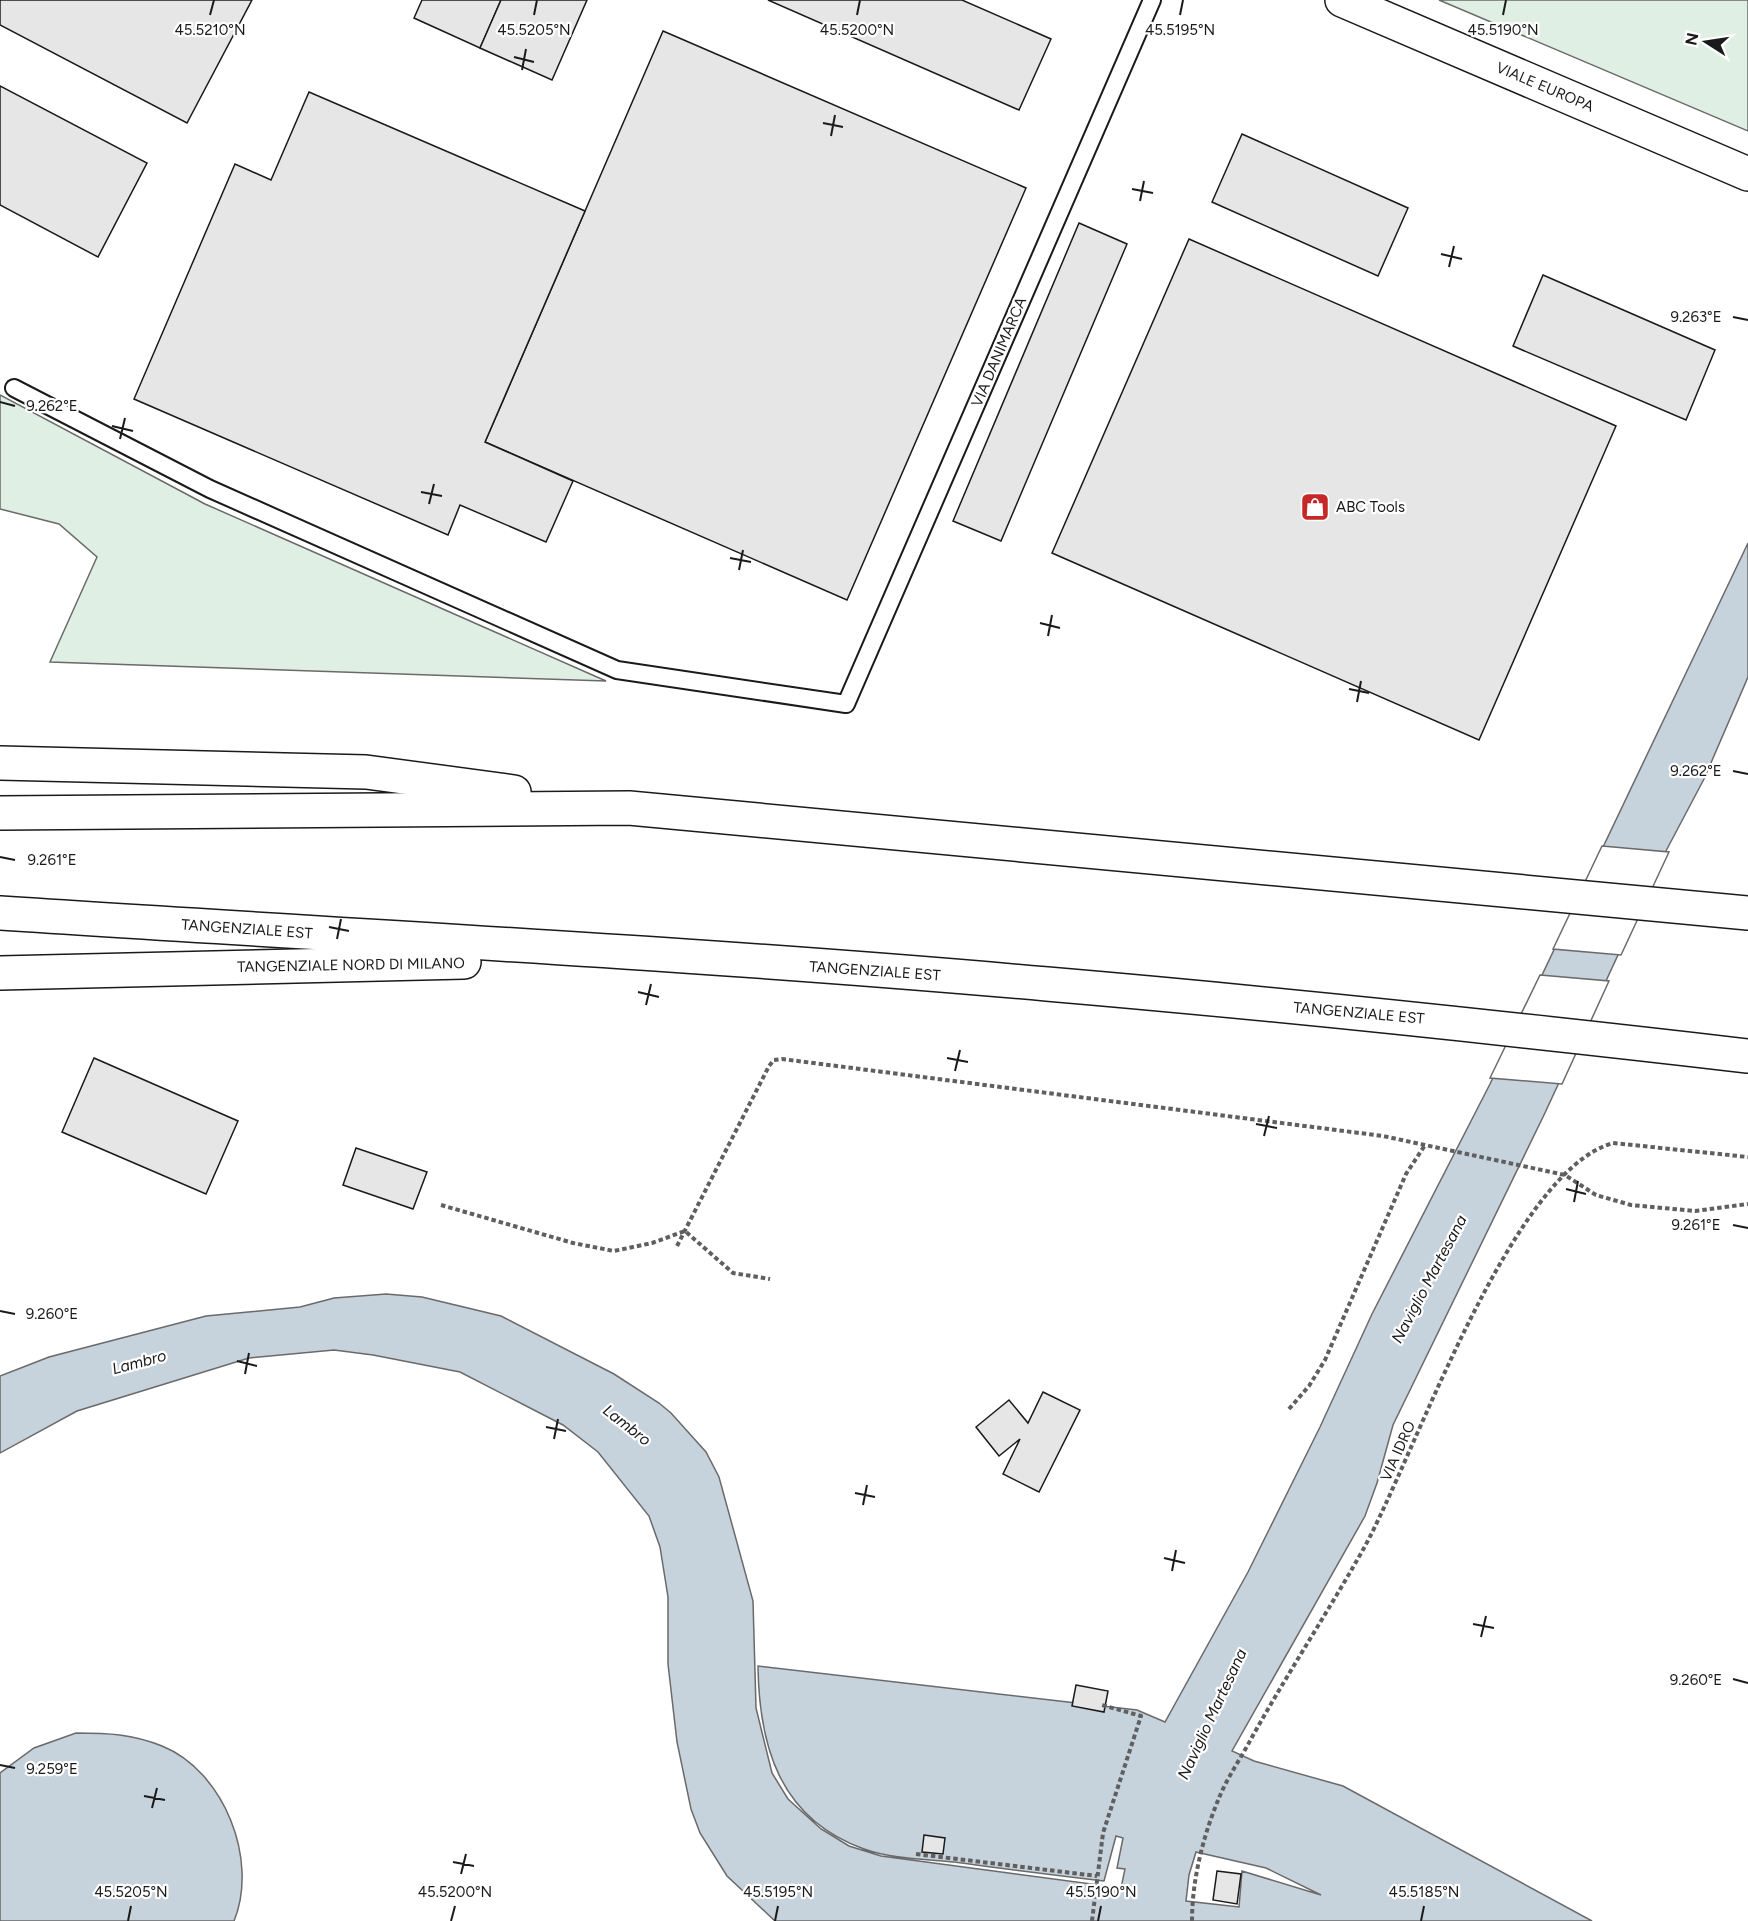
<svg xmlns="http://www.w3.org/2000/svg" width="1748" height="1921" font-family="Figtree,sans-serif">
	<rect width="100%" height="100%" fill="#fff"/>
	<!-- green -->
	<g fill="#e0efe3" stroke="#6a6a6a" stroke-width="1.5">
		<path d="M 1439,0 L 1748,0 L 1748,131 Z"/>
		<path d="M 0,395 L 205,504 L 606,681 L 50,662 L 97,557 L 59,524 L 0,509 Z"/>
	</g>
	<!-- water -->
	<g fill="#c6d2dc" stroke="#6a6a6a" stroke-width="1.5" fill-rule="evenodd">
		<path d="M 1748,543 L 1748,677 L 1704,779 L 1667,849 L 1544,1115 L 1393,1425 L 1377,1483 L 1365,1516 L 1232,1751 L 1254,1761 L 1343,1786 L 1592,1921 L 775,1921 L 727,1876 L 700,1833 L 691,1809 L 677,1742 L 668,1664 L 668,1597 L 660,1547 L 649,1516 L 598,1452 L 563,1425 L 460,1372 L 373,1355 L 334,1350 L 249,1358 L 77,1411 L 0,1453 L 0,1376 L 49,1357 L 206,1316 L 300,1307 L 334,1298 L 386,1294 L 422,1297 L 501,1316 L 614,1374 L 659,1403 L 671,1413 L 706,1452 L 719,1477 L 753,1601 L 756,1708 L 772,1773 L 788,1799 L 821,1829 L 849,1846 L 881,1856 L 1121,1888 L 1125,1869 L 1117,1868 L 1123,1838 L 1116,1836 L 1104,1881 C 1054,1875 1004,1869 954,1862 C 925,1859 892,1859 864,1849 C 780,1819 759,1747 758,1666 L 1137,1710 L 1165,1722 L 1248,1572 L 1320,1427 L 1372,1314 L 1490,1084 ZM 1196,1852 L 1266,1868 L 1321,1895 L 1242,1871 L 1239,1907 L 1186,1901 L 1189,1875 Z"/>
		<path d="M 76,1733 C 108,1733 132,1734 162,1746 C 224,1771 259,1860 234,1921 L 0,1921 L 0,1773 L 34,1748 Z"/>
	</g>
	<!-- pier -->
	<g fill="#fff" stroke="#6a6a6a" stroke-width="1.5">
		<path d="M 1602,846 L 1669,852 L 1621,955 L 1553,949 Z"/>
		<path d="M 1540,975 L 1609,981 L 1562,1084 L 1490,1078 Z"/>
	</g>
	<!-- building -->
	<g fill="#e6e6e6" stroke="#1a1a1a" stroke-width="1.5">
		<path d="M 0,0 L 252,0 L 187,123 L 0,25 Z"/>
		<path d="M 422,0 L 501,0 L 480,48 L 414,18 Z"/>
		<path d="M 501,0 L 587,0 L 552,80 L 480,48 Z"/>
		<path d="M 768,0 L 962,0 L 1051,39 L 1019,110 Z"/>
		<path d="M 663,31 L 1026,188 L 847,600 L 485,442 Z"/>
		<path d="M 0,86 L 147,163 L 98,257 L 0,205 Z"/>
		<path d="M 309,92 L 585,211 L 485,442 L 573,481 L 546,542 L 460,505 L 448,535 L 134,399 L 235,164 L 271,180 Z"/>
		<path d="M 1242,134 L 1408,208 L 1378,276 L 1212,202 Z"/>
		<path d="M 1079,223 L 1127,244 L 1001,541 L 953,521 Z"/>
		<path d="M 1189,239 L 1616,426 L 1479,740 L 1052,553 Z"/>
		<path d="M 1543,275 L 1715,350 L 1686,420 L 1513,346 Z"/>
		<path d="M 94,1058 L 238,1121 L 206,1194 L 62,1132 Z"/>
		<path d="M 356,1148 L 427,1172 L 413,1209 L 343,1185 Z"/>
		<path d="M 1043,1392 L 1080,1410 L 1039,1492 L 1003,1474 L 1020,1439 L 999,1456 L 976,1427 L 1009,1400 L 1028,1423 Z"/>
		<path d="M 1076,1685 L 1108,1691 L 1104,1712 L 1072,1706 Z"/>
		<path d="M 924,1835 L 945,1838 L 943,1854 L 922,1852 Z"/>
		<path d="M 1217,1871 L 1241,1874 L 1237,1904 L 1213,1900 Z"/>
	</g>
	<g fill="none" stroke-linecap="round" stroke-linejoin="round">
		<!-- service casing -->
		<g stroke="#1a1a1a" stroke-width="20">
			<path id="service" d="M 14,388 L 210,489 L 617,670 L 846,704 L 1152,0"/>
		</g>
		<!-- tertiary casing -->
		<g stroke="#1a1a1a" stroke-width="36">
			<path id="tertiary" d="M 1342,0 L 1748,174"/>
		</g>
		<!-- motorway casing -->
		<g stroke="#1a1a1a" stroke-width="36">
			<g id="motorway">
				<path d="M 0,763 L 366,772 L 514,792"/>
				<path d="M 0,813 L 629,808 L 1748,913"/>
				<path d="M 0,913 C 349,936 698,953 1047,984 C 1281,1004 1515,1029 1748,1056"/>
				<path d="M 0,973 L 464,962"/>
			</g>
		</g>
		<!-- path -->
		<g stroke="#5f5f5f" stroke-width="4" stroke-dasharray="4.5 3" stroke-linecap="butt">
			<path d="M 441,1205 L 573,1243 L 614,1251 L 652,1243 L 685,1231 L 733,1273 L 770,1279"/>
			<path d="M 677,1246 L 769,1066 L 774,1060 L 782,1059 L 1383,1136 L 1565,1175 L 1596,1195 L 1631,1205 L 1695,1211 L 1748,1204"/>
			<path d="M 1289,1409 L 1309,1386 L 1325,1360 L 1406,1174 L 1425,1145"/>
			<path d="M 916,1854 L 1097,1876"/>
			<path d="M 1092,1921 L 1103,1833 L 1141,1716 L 1102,1705"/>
			<path d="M 1192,1921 C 1192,1880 1203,1836 1219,1798 C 1227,1778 1241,1758 1251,1739 C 1287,1674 1328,1612 1364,1548 C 1415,1455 1511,1171 1613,1143 L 1748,1157"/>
		</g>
		<!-- service -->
		<use href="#service" stroke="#fff" stroke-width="16"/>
		<!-- tertiary -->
		<use href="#tertiary" stroke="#fff" stroke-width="33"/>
		<!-- motorway -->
		<use href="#motorway" stroke="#fff" stroke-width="33"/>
	</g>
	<!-- ticks -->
	<path fill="none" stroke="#1a1a1a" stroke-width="2" d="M 210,15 L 214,0M 534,15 L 537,0M 857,15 L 860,0M 1180,15 L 1183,0M 1503,15 L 1506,0M 514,57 L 534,62M 522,70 L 526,49M 823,123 L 843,127M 831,136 L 835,115M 1132,189 L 1153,193M 1140,201 L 1144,181M 1441,254 L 1462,259M 1449,267 L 1454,246M 1733,317 L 1748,320M 0,402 L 15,406M 112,426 L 133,431M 120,439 L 125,418M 421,492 L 442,496M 429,504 L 434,484M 730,558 L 751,562M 739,570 L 743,550M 1040,623 L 1060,628M 1048,636 L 1052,615M 1349,689 L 1369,693M 1357,702 L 1361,681M 1733,771 L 1748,774M 0,857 L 15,860M 329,927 L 349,931M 337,939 L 341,919M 638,992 L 659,997M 646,1005 L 651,984M 947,1058 L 968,1062M 955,1071 L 960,1050M 1256,1124 L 1277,1128M 1264,1136 L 1269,1116M 1566,1189 L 1586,1194M 1574,1202 L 1578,1181M 1733,1225 L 1748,1228M 0,1311 L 15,1314M 237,1361 L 257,1366M 245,1374 L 249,1353M 546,1427 L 566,1431M 554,1439 L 558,1419M 855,1493 L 875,1497M 863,1505 L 867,1485M 1164,1558 L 1185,1563M 1172,1571 L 1176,1550M 1473,1624 L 1494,1628M 1481,1637 L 1486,1616M 1733,1679 L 1748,1683M 0,1765 L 15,1768M 144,1796 L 165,1800M 152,1808 L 157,1788M 453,1862 L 474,1866M 461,1874 L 466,1854M 128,1921 L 131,1906M 451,1921 L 455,1906M 775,1921 L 778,1906M 1098,1921 L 1101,1906M 1421,1921 L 1424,1906"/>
	<!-- icons -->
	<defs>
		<g id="shop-square" transform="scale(1.5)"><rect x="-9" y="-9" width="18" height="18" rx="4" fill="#c62828" stroke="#fff"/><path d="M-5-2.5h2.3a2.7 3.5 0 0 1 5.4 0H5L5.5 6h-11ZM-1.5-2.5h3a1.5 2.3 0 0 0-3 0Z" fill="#fff"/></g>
	</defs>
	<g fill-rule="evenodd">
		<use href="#shop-square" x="1315" y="507"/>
	</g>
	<g text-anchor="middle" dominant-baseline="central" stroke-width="4.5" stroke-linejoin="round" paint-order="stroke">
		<!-- street labels -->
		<g font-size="15" fill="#1a1a1a" stroke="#fff">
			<text transform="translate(1545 87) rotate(23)">VIALE EUROPA</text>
			<text transform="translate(999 352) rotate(-67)">VIA DANIMARCA</text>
			<text transform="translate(247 929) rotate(4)">TANGENZIALE EST</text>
			<text transform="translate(351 965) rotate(-1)">TANGENZIALE NORD DI MILANO</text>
			<text transform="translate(875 971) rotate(4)">TANGENZIALE EST</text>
			<text transform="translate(1359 1013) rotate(5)">TANGENZIALE EST</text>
			<text transform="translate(1398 1451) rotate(-66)">VIA IDRO</text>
		</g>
		<!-- poi labels -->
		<g font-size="15" fill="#1a1a1a" stroke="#fff" text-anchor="start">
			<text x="1336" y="507">ABC Tools</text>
		</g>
		<!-- water labels -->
		<g font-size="16" font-style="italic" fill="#1a1a1a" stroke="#fff">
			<text transform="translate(1429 1279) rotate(-62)">Naviglio Martesana</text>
			<text transform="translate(139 1362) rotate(-15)">Lambro</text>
			<text transform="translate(627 1425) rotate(38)">Lambro</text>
			<text transform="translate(1212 1714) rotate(-65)">Naviglio Martesana</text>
		</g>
	</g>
	<g font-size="15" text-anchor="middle" fill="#1a1a1a" stroke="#fff" stroke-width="4.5" stroke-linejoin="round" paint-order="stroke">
		<text x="210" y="35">45.5210°N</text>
		<text x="534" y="35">45.5205°N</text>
		<text x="857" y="35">45.5200°N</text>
		<text x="1180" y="35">45.5195°N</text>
		<text x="1503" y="35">45.5190°N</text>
		<text x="1696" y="322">9.263°E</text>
		<text x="52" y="411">9.262°E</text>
		<text x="1696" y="776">9.262°E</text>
		<text x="52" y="865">9.261°E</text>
		<text x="1696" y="1230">9.261°E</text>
		<text x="52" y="1319">9.260°E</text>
		<text x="1696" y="1685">9.260°E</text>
		<text x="52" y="1774">9.259°E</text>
		<text x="131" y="1897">45.5205°N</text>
		<text x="455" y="1897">45.5200°N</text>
		<text x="778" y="1897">45.5195°N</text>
		<text x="1101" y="1897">45.5190°N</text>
		<text x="1424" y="1897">45.5185°N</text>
	</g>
	<!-- north arrow -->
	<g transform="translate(1706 42) rotate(282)" stroke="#ffffff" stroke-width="4.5" paint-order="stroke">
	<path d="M0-4.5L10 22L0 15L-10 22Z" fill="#1a1a1a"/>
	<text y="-9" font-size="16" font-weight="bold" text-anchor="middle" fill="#1a1a1a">N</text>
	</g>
</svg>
